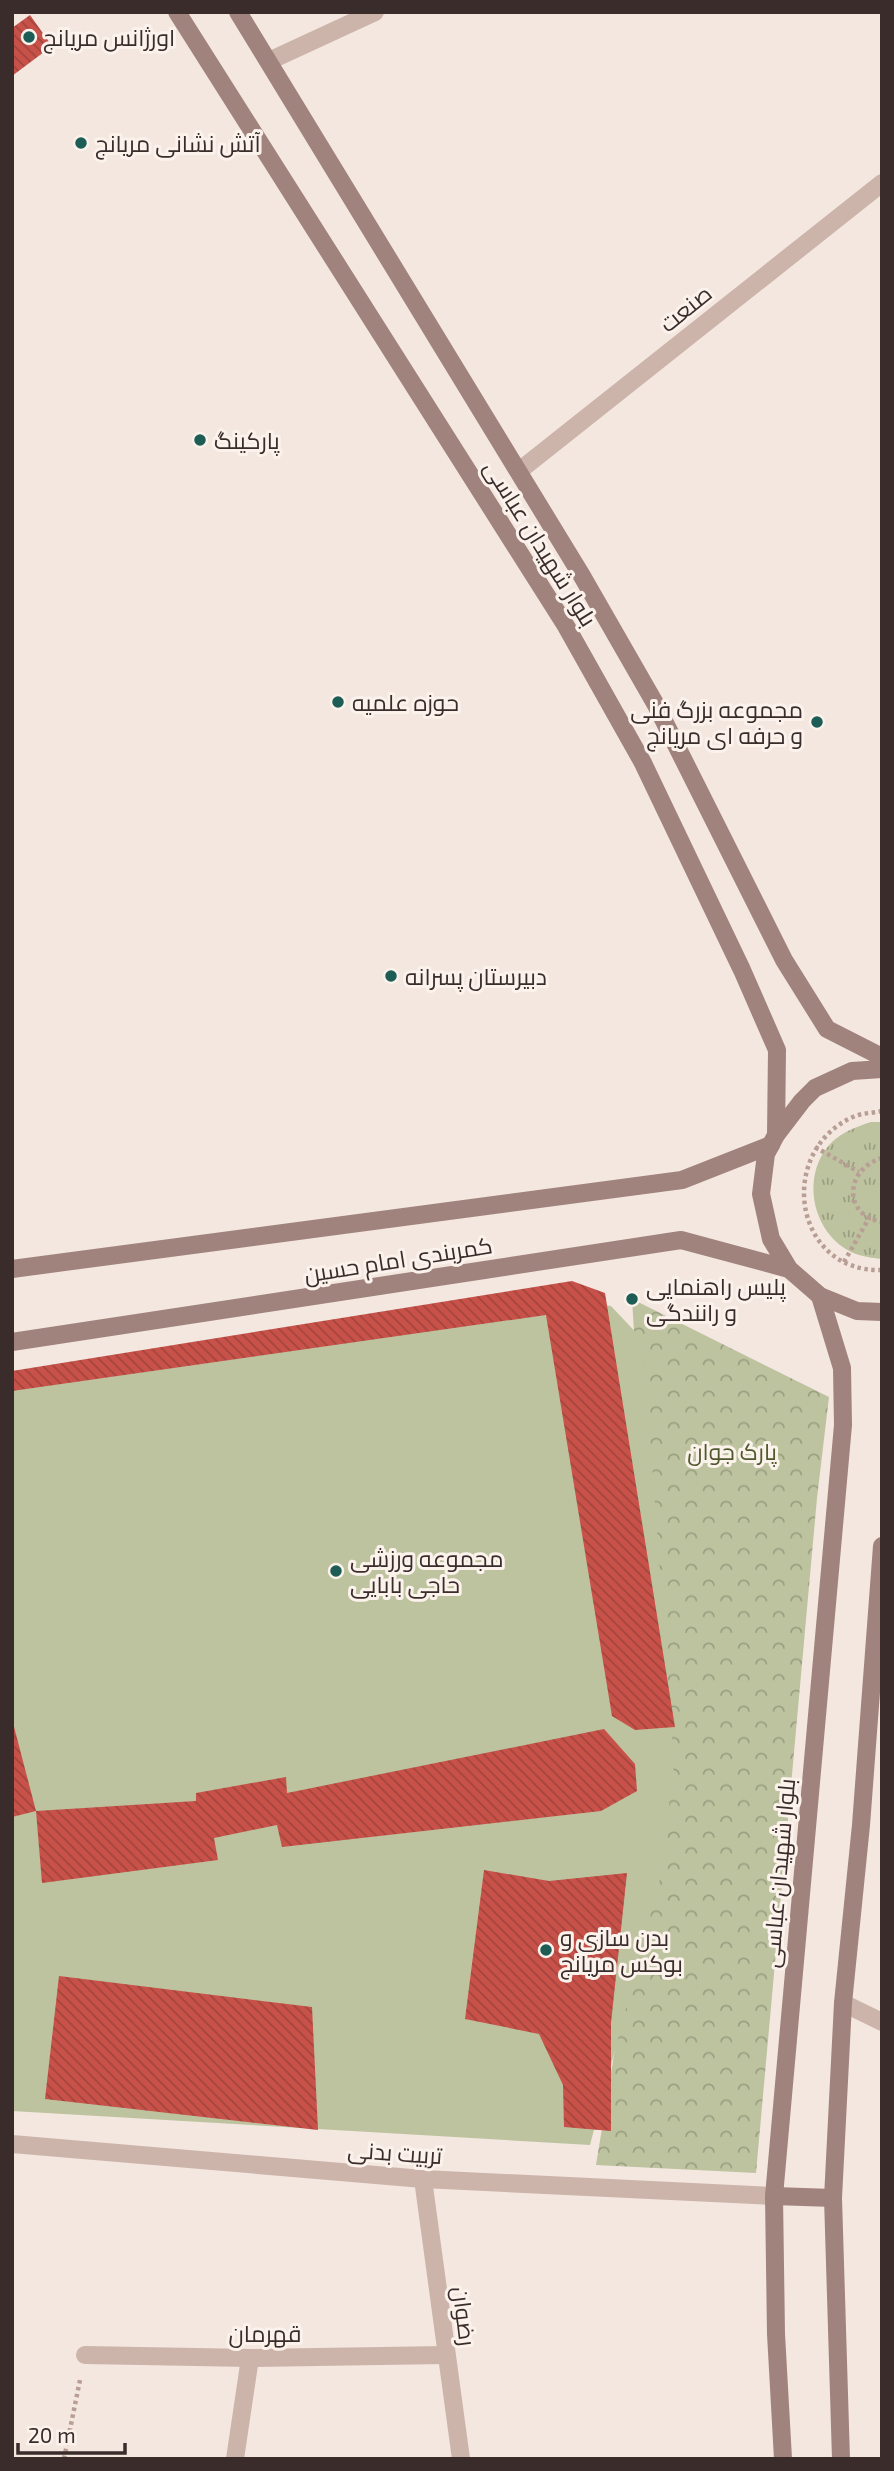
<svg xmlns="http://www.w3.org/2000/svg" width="894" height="2471" font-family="'Exo 2',Cairo,sans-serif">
	<defs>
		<pattern id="grass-tufts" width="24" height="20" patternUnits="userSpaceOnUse" patternTransform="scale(1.75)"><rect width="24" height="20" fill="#bdc39f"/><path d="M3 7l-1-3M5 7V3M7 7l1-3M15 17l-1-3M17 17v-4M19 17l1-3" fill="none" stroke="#9b9f82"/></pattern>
		<pattern id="park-crowns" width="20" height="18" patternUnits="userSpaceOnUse" patternTransform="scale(1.75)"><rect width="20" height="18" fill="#bdc39f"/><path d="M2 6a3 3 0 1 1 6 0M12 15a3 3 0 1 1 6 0" fill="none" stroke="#9b9f82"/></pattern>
		<pattern id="building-back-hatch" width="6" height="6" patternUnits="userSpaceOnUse" patternTransform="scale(1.75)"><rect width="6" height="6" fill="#c85249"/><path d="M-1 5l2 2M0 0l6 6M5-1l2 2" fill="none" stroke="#a3443d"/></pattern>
	</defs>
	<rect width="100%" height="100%" fill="#f3e7df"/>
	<!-- grass -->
	<path fill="url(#grass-tufts)" d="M 871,1122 L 882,1122 L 881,1259 C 874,1258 866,1257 859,1255 C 813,1240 798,1176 832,1142 C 844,1131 856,1127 871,1122 Z"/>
	<!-- park -->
	<path fill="url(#park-crowns)" d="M 632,1299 L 829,1397 L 817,1498 L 756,2173 L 596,2165 L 656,1798 L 657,1705 Z"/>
	<!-- garden -->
	<path fill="#bdc39f" d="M 565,1299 L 611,1306 L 643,1340 L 674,1764 L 660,1879 L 590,2145 L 12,2111 L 12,1378 Z"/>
	<!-- building -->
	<g fill="url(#building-back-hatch)">
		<path d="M 30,15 L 52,46 L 12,76 L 12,28 Z"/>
		<path d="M 572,1281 L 605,1293 L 675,1727 L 635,1730 L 612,1716 L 546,1315 L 12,1391 L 12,1371 Z"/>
		<path d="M 12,1719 L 36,1811 L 12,1817 Z"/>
		<path d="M 604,1729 L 635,1764 L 637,1791 L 601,1811 L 282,1847 L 277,1825 L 214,1838 L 218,1860 L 42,1883 L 36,1811 L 196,1801 L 196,1793 L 286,1777 L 287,1793 Z"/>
		<path d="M 484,1870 L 549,1881 L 627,1873 L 611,2023 L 611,2131 L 564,2127 L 563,2085 L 539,2034 L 465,2019 Z"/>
		<path d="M 59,1976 L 312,2007 L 318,2130 L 45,2099 Z"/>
	</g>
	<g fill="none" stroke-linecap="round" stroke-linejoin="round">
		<!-- path -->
		<g stroke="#b89e95" stroke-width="4.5" stroke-dasharray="3.5 3.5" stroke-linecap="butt">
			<path d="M 882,1111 C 873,1113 863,1113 855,1116 C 775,1150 793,1273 882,1270"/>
			<path d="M 815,1147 L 859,1172"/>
			<path d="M 882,1158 C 845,1169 842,1215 882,1222"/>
			<path d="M 844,1262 L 869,1218"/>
			<path d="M 64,2459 L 80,2380"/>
		</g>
		<!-- minor -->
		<g stroke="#ccb4ab" stroke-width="18">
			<path d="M 269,61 L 375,12"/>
			<path d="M 843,2003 L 882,2022"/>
			<path d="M 12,2144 L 423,2179 L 774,2196"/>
			<path d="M 423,2179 L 461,2459"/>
			<path d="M 85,2355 L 250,2358 L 445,2355"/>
			<path d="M 235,2459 L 250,2358"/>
		</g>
		<!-- tertiary -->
		<path stroke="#ccb4ab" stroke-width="18" d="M 519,471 L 882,183"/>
		<!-- secondary -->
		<g stroke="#a0837c" stroke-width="18">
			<path d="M 177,12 L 566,626 L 643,763 L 742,970 L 777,1050 L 776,1135"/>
			<path d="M 238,12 L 582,576 L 656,705 L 784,960 L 827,1029 L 882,1057"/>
			<path d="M 882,1069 L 852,1071 L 815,1088 L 802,1101 L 776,1135 L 766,1154 L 761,1194 L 771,1239 L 789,1269 L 820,1296 L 857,1311 L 882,1312"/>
			<path d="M 12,1269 L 682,1180 L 771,1145"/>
			<path d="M 12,1342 L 681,1240 L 789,1269"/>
			<path d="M 774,2196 L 833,2198"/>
			<path d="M 783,2459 L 776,2334 L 774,2196 L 843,1425 L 842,1368 L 820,1296"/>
			<path d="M 841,2459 L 833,2198 L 843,2003 L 861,1825 L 882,1546"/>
		</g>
	</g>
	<!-- markers -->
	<g fill="#1e5c56" stroke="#fbf2ec" stroke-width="2.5">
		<circle cx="29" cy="37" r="7"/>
		<circle cx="81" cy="143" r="7"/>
		<circle cx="200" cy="440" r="7"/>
		<circle cx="338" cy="702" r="7"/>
		<circle cx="817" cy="722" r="7"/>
		<circle cx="391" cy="976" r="7"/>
		<circle cx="632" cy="1299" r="7"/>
		<circle cx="336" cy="1571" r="7"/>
		<circle cx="546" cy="1950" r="7"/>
	</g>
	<g text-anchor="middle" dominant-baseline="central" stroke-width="6" stroke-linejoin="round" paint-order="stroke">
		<!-- poi labels -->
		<g font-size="23" fill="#3a2c2a" stroke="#fbf2ec" text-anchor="start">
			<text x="43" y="37">اورژانس مریانج</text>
			<text x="95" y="143">آتش نشانی مریانج</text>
			<text x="214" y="440">پارکینگ</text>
			<text x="352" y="702">حوزه علمیه</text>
			<text x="803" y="709" text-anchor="end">مجموعه بزرگ فنی<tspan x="803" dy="26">و حرفه ای مریانج</tspan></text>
			<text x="405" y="976">دبیرستان پسرانه</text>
			<text x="646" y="1286">پلیس راهنمایی<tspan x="646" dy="26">و رانندگی</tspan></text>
			<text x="350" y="1558">مجموعه ورزشی<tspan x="350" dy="26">حاجی بابایی</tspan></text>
			<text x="560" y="1937">بدن سازی و<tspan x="560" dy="26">بوکس مریانج</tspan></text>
		</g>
		<!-- street labels -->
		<g font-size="23" fill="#3a2c2a" stroke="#fbf2ec">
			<text transform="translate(685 308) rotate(-39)">صنعت</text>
			<text transform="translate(541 543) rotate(58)">بلوار شهیدان عباسی</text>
			<text transform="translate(398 1259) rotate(-9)">کمربندی امام حسین</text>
			<text transform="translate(778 1873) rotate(-85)">بلوار شهیدان عباسی</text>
			<text transform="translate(395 2152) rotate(4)">تربیت بدنی</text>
			<text transform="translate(465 2316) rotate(83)">رضوان</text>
			<text x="265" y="2333">قهرمان</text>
		</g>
		<!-- park labels -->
		<g font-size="23" fill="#50592d" stroke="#fbf2ec">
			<text x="732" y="1451">پارک جوان</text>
		</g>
	</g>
	<!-- border -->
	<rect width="894" height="2471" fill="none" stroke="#3a2c2a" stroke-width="28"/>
	<!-- scale -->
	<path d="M18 2443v10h107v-10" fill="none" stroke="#3a2c2a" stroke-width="3.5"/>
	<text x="28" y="2443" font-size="21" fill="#3a2c2a" stroke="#fbf2ec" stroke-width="5" paint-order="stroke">20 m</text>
</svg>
